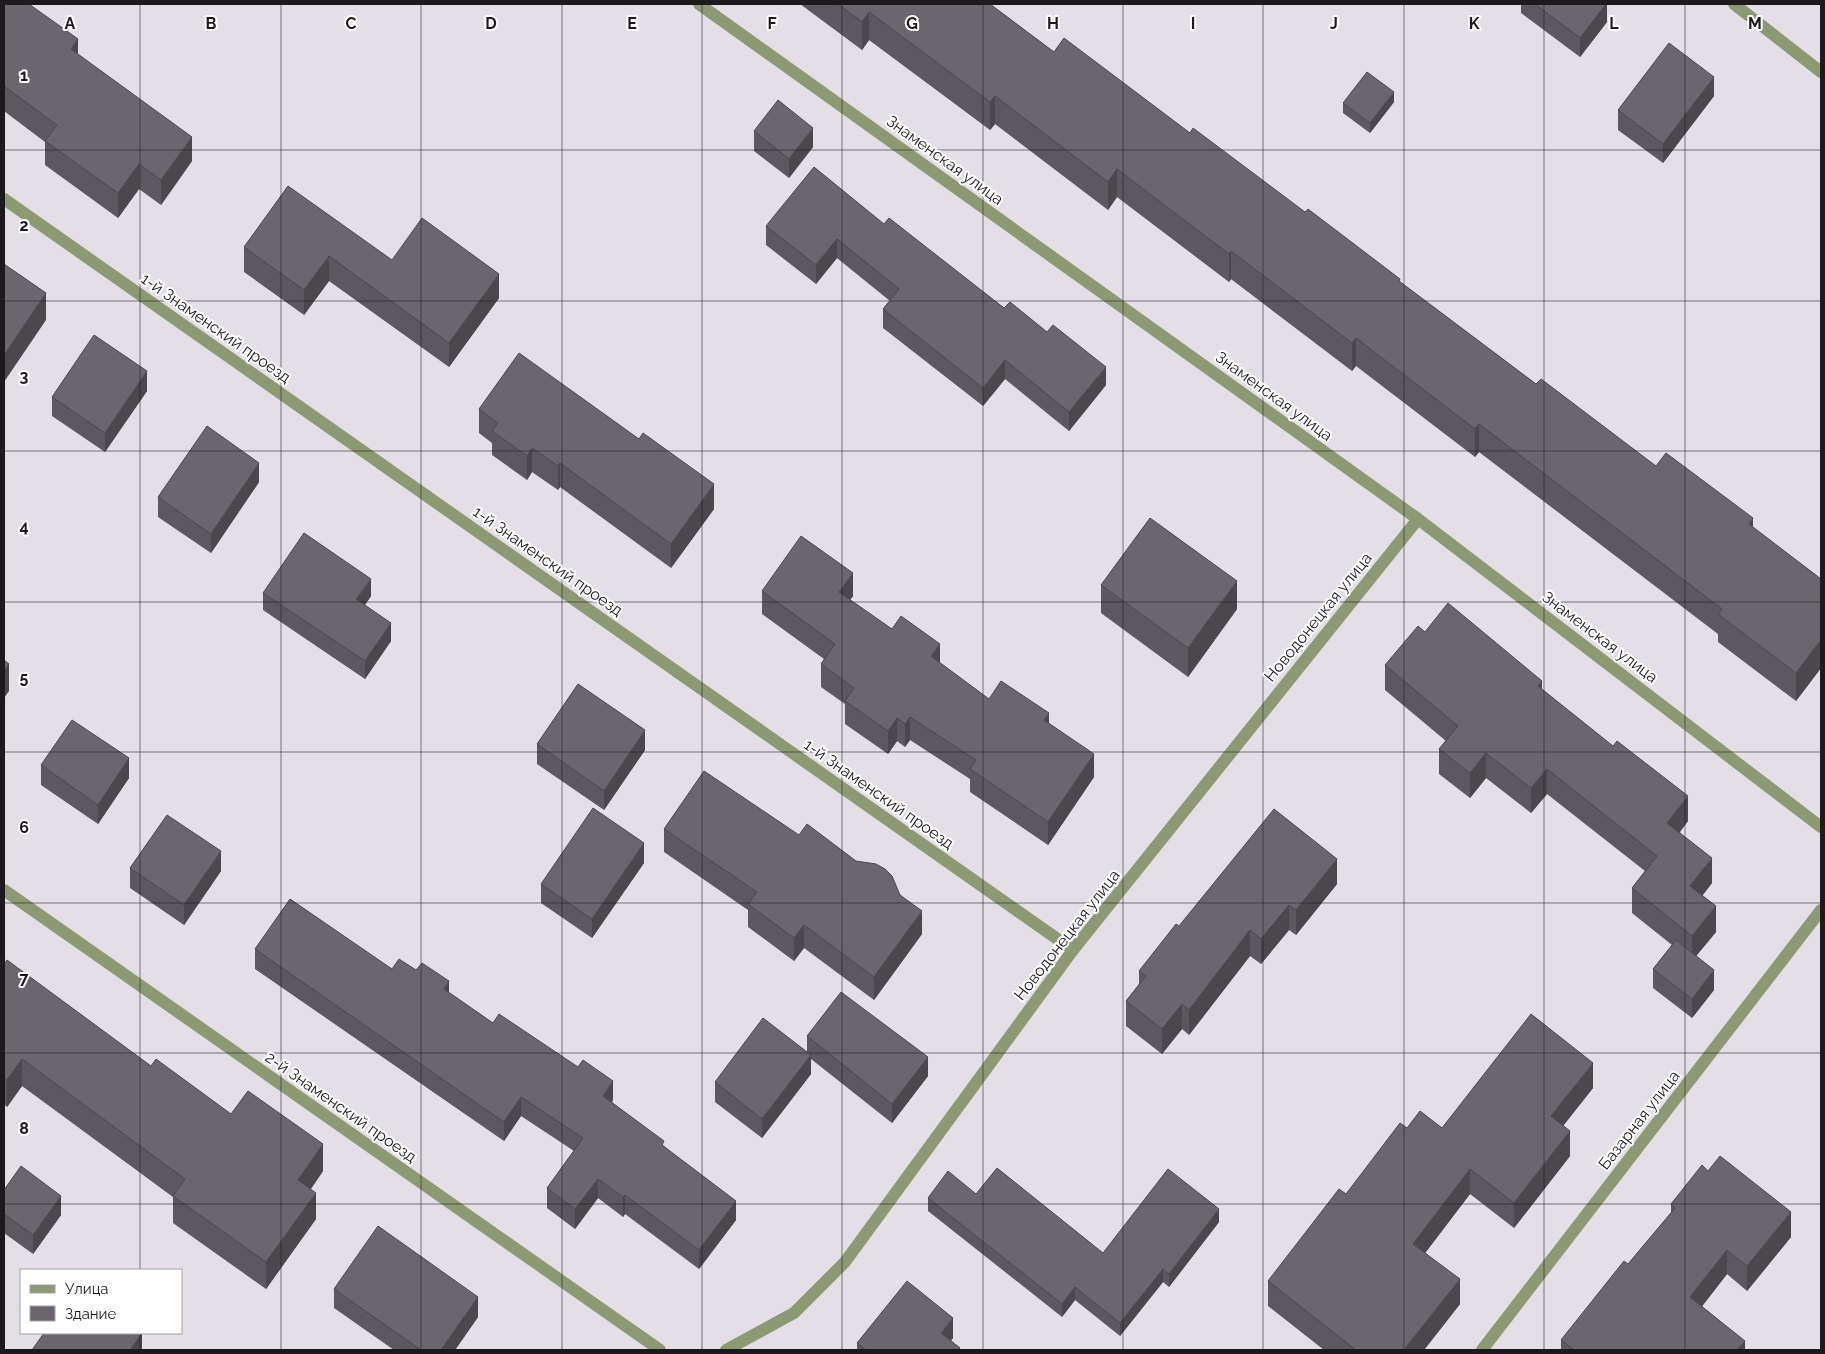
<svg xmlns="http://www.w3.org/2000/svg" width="1825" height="1354" font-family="Raleway,sans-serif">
	<rect width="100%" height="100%" fill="#e4dee7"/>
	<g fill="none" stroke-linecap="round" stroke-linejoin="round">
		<!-- minor -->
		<g stroke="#8d9973" stroke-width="12">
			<path d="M 699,4 L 1418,519 L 1821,827"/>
			<path d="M 1734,4 L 1821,72"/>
			<path d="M 4,199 L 1073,950"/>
			<path d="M 4,890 L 660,1350"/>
			<path d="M 726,1350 L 794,1313 L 845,1262 L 1073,950 L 1418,519"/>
			<path d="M 1482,1350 L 1821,910"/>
		</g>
	</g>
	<!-- wall -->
	<g fill="#5c585f">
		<path d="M 4,4 L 78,54 L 192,161 L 161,205 L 139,189 L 118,218 L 45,165 L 45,142 L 4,111 Z"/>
		<path d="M 800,4 L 990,4 L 1054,52 L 1190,133 L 1400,282 L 1536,384 L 1656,466 L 1753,528 L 1821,579 L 1821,668 L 1796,701 L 1718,642 L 1718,634 L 1479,452 L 1475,457 L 1356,366 L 1352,371 L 1231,279 L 1229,282 L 1117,197 L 1108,210 L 995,124 L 990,130 L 869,40 L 862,50 Z"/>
		<path d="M 1521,4 L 1607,4 L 1607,22 L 1580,57 L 1521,13 Z"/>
		<path d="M 1714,96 L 1663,163 L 1618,130 L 1618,110 Z"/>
		<path d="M 1394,102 L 1370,133 L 1343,113 L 1343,103 Z"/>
		<path d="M 754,131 L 813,147 L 789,178 L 754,151 Z"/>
		<path d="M 884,224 L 1004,308 L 1106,385 L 1069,431 L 1005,379 L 983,406 L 883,328 L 883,309 L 890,301 L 837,258 L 816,284 L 766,245 L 766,226 Z"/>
		<path d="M 244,247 L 392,260 L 499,298 L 449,367 L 329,281 L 304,315 L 244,272 Z"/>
		<path d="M 147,391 L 105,452 L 52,416 L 52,397 Z"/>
		<path d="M 479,409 L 714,509 L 671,568 L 560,487 L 558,490 L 532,472 L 527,480 L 492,455 L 492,443 L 479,433 Z"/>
		<path d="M 259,482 L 211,553 L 158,517 L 158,497 Z"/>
		<path d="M 1101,585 L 1237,609 L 1188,677 L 1101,613 Z"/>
		<path d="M 762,591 L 853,596 L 850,600 L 989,699 L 1049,723 L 1094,777 L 1048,845 L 970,792 L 970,779 L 910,740 L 905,747 L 897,741 L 888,754 L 845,724 L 845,704 L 821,687 L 821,664 L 824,659 L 762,614 Z"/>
		<path d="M 263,593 L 371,596 L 365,605 L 391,641 L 365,679 L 263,610 Z"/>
		<path d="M 1425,632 L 1542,689 L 1688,821 L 1680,832 L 1712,883 L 1702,896 L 1716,932 L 1696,956 L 1714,990 L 1692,1018 L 1653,988 L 1653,969 L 1672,945 L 1632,913 L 1632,888 L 1645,871 L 1547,794 L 1531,813 L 1486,778 L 1470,798 L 1439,774 L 1439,749 L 1446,741 L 1385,690 L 1385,665 Z"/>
		<path d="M 537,744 L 645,750 L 604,810 L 537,764 Z"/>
		<path d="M 41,765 L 129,778 L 98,824 L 41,785 Z"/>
		<path d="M 664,829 L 799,835 L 900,895 L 922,934 L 874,1000 L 804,948 L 794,961 L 748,927 L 748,910 L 664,852 Z"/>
		<path d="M 644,863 L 592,938 L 541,903 L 541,884 Z"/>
		<path d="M 130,868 L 221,871 L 184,925 L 130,888 Z"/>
		<path d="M 1337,884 L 1296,935 L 1289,930 L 1261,964 L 1250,956 L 1189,1035 L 1182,1029 L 1162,1054 L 1126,1026 L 1126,1001 L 1139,984 L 1139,971 L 1179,926 Z"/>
		<path d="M 255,949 L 392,969 L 449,993 L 493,1023 L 613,1100 L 612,1102 L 664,1146 L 736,1220 L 699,1269 L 625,1214 L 623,1217 L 598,1198 L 575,1229 L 547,1208 L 547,1188 L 574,1151 L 521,1116 L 504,1141 L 255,969 Z"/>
		<path d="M 4,964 L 151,1066 L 323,1171 L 311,1189 L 316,1219 L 266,1289 L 173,1223 L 173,1197 L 22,1086 L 7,1107 L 4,1104 Z"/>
		<path d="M 807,1036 L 928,1076 L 892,1123 L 811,1059 L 811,1074 L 762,1138 L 715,1102 L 715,1082 L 807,1051 Z"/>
		<path d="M 1593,1088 L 1563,1126 L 1570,1156 L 1514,1228 L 1470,1194 L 1425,1253 L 1460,1304 L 1424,1350 L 1324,1350 L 1268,1306 L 1268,1281 L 1346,1194 L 1407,1128 L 1442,1128 Z"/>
		<path d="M 4,1190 L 61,1215 L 33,1254 L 4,1233 Z"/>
		<path d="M 976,1194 L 1103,1253 L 1219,1222 L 1169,1287 L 1163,1282 L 1120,1336 L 1075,1300 L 1062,1317 L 928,1211 L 928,1198 Z"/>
		<path d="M 1671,1204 L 1791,1237 L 1747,1291 L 1727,1274 L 1702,1306 L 1745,1350 L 1561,1350 L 1561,1340 L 1628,1264 L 1671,1213 Z"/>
		<path d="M 334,1289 L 478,1317 L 455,1350 L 394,1350 L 334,1308 Z"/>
		<path d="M 953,1338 L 951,1340 L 960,1350 L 857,1350 L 857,1343 Z"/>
	</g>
	<!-- shaded-wall -->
	<g fill="#4b474d">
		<path d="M 1606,4 L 1607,4 L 1607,22 L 1580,57 L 1580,38 Z"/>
		<path d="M 869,12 L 869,40 L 862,50 L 862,22 Z"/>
		<path d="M 78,39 L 78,64 L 71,49 Z"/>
		<path d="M 1714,77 L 1714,96 L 1663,163 L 1663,144 Z"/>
		<path d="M 1394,92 L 1394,102 L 1370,133 L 1370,123 Z"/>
		<path d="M 995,96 L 995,124 L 990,130 L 990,102 Z"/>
		<path d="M 813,128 L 813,147 L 789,178 L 789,159 Z"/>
		<path d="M 192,137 L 192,161 L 161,205 L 161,180 Z"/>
		<path d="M 139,164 L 139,189 L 118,218 L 118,193 Z"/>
		<path d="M 1117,169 L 1117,197 L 1108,210 L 1108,182 Z"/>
		<path d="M 837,239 L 837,258 L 816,284 L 816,265 Z"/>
		<path d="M 1231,251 L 1231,279 L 1229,282 L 1229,254 Z"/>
		<path d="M 329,256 L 329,281 L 304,315 L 304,290 Z"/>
		<path d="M 499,274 L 499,298 L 449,367 L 449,343 Z"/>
		<path d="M 46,293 L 46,320 L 4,382 L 4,355 Z"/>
		<path d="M 1356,338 L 1356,366 L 1352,371 L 1352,343 Z"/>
		<path d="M 1005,360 L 1005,379 L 983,406 L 983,388 Z"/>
		<path d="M 1106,367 L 1106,385 L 1069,431 L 1069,412 Z"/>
		<path d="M 147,371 L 147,391 L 105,452 L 105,433 Z"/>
		<path d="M 1479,424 L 1479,452 L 1475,457 L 1475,429 Z"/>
		<path d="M 532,448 L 532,472 L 527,480 L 527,456 Z"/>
		<path d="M 259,463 L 259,482 L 211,553 L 211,534 Z"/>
		<path d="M 560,463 L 560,487 L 558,490 L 558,466 Z"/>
		<path d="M 714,484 L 714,509 L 671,568 L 671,544 Z"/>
		<path d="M 1753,518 L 1753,546 L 1749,524 Z"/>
		<path d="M 853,573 L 853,596 L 839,615 L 839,592 Z"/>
		<path d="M 371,579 L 371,596 L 356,617 L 356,599 Z"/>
		<path d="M 1237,581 L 1237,609 L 1188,677 L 1188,648 Z"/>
		<path d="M 391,623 L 391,641 L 365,679 L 365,661 Z"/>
		<path d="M 1821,640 L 1821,668 L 1796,701 L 1796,673 Z"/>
		<path d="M 940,644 L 940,667 L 931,656 Z"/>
		<path d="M 9,664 L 9,691 L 4,698 L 4,671 Z"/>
		<path d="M 1542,681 L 1542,706 L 1538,686 Z"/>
		<path d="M 1049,713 L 1049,736 L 1044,720 Z"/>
		<path d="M 910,717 L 910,740 L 905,747 L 905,724 Z"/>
		<path d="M 897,718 L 897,741 L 888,754 L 888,731 Z"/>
		<path d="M 645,730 L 645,750 L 604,810 L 604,791 Z"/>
		<path d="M 1486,753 L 1486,778 L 1470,798 L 1470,773 Z"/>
		<path d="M 1094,754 L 1094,777 L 1048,845 L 1048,822 Z"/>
		<path d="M 129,758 L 129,778 L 98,824 L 98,805 Z"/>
		<path d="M 1547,769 L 1547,794 L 1531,813 L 1531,788 Z"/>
		<path d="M 1688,796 L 1688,821 L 1667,848 L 1667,823 Z"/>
		<path d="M 644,843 L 644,863 L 592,938 L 592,919 Z"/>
		<path d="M 221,851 L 221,871 L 184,925 L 184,905 Z"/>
		<path d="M 1712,858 L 1712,883 L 1690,911 L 1690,886 Z"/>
		<path d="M 1337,859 L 1337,884 L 1296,935 L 1296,910 Z"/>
		<path d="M 1289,905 L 1289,930 L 1261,964 L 1261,939 Z"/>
		<path d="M 1716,906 L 1716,932 L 1692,961 L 1692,936 Z"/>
		<path d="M 922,911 L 922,934 L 874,1000 L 874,977 Z"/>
		<path d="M 804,925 L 804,948 L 794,961 L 794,938 Z"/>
		<path d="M 1250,930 L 1250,956 L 1189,1035 L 1189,1010 Z"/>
		<path d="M 1714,970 L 1714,990 L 1692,1018 L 1692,999 Z"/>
		<path d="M 449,981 L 449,1000 L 444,989 Z"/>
		<path d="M 1182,1004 L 1182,1029 L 1162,1054 L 1162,1029 Z"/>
		<path d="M 811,1055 L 811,1074 L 762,1138 L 762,1119 Z"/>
		<path d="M 928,1057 L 928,1076 L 892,1123 L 892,1104 Z"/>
		<path d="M 22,1059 L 22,1086 L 7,1107 L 7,1080 Z"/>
		<path d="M 1593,1063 L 1593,1088 L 1551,1141 L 1551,1116 Z"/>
		<path d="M 613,1081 L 613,1100 L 603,1115 L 603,1096 Z"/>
		<path d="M 521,1097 L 521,1116 L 504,1141 L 504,1122 Z"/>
		<path d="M 1570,1131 L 1570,1156 L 1514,1228 L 1514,1203 Z"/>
		<path d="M 323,1144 L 323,1171 L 298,1207 L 298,1180 Z"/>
		<path d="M 1470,1169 L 1470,1194 L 1413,1269 L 1413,1244 Z"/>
		<path d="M 598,1179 L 598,1198 L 575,1229 L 575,1209 Z"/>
		<path d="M 316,1193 L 316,1219 L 266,1289 L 266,1262 Z"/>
		<path d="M 625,1195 L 625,1214 L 623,1217 L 623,1197 Z"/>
		<path d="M 61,1196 L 61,1215 L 33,1254 L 33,1235 Z"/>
		<path d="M 736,1201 L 736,1220 L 699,1269 L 699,1250 Z"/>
		<path d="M 1219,1209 L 1219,1222 L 1169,1287 L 1169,1274 Z"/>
		<path d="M 1791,1212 L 1791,1237 L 1747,1291 L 1747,1266 Z"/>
		<path d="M 1727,1250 L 1727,1274 L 1690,1322 L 1690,1297 Z"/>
		<path d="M 1163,1269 L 1163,1282 L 1120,1336 L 1120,1323 Z"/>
		<path d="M 1460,1279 L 1460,1304 L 1424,1350 L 1404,1350 Z"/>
		<path d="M 1075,1287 L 1075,1300 L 1062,1317 L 1062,1304 Z"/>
		<path d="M 478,1297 L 478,1317 L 455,1350 L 441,1350 Z"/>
		<path d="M 953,1318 L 953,1338 L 943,1350 L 941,1333 Z"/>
		<path d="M 142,1333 L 142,1350 L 130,1350 Z"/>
		<path d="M 1745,1341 L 1745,1350 L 1737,1350 Z"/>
	</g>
	<!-- building -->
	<g fill="#6b666e" stroke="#4b474d">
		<path d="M 4,4 L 29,4 L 78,39 L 71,49 L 192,137 L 161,180 L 139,164 L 118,193 L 45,141 L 57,125 L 4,86 Z"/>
		<path d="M 838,4 L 990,4 L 1054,52 L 1064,38 L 1190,133 L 1193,128 L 1305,212 L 1308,209 L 1400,279 L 1399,281 L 1536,384 L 1541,379 L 1656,466 L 1666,453 L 1753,518 L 1749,524 L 1821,579 L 1821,640 L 1796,673 L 1718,614 L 1722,609 L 1479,424 L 1475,429 L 1356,338 L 1352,343 L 1231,251 L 1229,254 L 1117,169 L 1108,182 L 995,96 L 990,102 L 869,12 L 862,22 Z"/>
		<path d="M 1535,4 L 1606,4 L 1580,38 Z"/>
		<path d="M 1669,43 L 1714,77 L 1663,144 L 1618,110 Z"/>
		<path d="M 1367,72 L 1394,92 L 1370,123 L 1343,103 Z"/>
		<path d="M 778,100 L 813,128 L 789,159 L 754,131 Z"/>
		<path d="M 814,167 L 884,224 L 889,218 L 1004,308 L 1010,302 L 1047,332 L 1053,325 L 1106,367 L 1069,412 L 1005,360 L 983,388 L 883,309 L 899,289 L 837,239 L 816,265 L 766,226 Z"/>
		<path d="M 288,186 L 392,260 L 422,218 L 499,274 L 449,343 L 329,256 L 304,290 L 244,247 Z"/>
		<path d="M 4,264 L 46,293 L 4,355 Z"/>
		<path d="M 94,335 L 147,371 L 105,433 L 52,397 Z"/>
		<path d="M 519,353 L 639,439 L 643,433 L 714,484 L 671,544 L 560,463 L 558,466 L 532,448 L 527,456 L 492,431 L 498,423 L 479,409 Z"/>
		<path d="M 207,426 L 259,463 L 211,534 L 158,497 Z"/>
		<path d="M 1150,518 L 1237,581 L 1188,648 L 1101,585 Z"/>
		<path d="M 304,533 L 371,579 L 356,599 L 391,623 L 365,661 L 263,593 Z"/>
		<path d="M 801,536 L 853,573 L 839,592 L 892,629 L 901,616 L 940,644 L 931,656 L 989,699 L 1001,681 L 1049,713 L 1044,720 L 1094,754 L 1048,822 L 970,769 L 976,760 L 910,717 L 905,724 L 897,718 L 888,731 L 845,701 L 854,688 L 821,664 L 835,644 L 762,591 Z"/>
		<path d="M 1448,603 L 1542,681 L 1538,686 L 1613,746 L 1617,741 L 1688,796 L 1667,823 L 1712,858 L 1690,886 L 1716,906 L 1692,936 L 1632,888 L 1657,856 L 1547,769 L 1531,788 L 1486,753 L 1470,773 L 1439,749 L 1458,726 L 1385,665 L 1418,626 L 1425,632 Z"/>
		<path d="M 4,660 L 9,664 L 4,671 Z"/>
		<path d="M 578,684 L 645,730 L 604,791 L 537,744 Z"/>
		<path d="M 72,720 L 129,758 L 98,805 L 41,765 Z"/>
		<path d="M 704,771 L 799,835 L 807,824 L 856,861 L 876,864 L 885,869 L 892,876 L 900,895 L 922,911 L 874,977 L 804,925 L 794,938 L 748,904 L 757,892 L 664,829 Z"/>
		<path d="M 593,808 L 644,843 L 592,919 L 541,884 Z"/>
		<path d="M 1274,809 L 1337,859 L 1296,910 L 1289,905 L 1261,939 L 1250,930 L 1189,1010 L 1182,1004 L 1162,1029 L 1126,1001 L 1146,976 L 1139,971 L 1176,924 L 1179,926 Z"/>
		<path d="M 167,815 L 221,851 L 184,905 L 130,868 Z"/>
		<path d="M 290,899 L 392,969 L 399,959 L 416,970 L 422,963 L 449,981 L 444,989 L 493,1023 L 499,1014 L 578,1067 L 583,1060 L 613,1081 L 603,1096 L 664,1141 L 662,1145 L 736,1201 L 699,1250 L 625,1195 L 623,1197 L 598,1179 L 575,1209 L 547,1188 L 583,1138 L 521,1097 L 504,1122 L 255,949 Z"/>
		<path d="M 1676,940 L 1714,970 L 1692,999 L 1653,969 Z"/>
		<path d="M 7,960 L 151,1066 L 156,1059 L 231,1114 L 248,1091 L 323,1144 L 298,1180 L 316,1193 L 266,1262 L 173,1196 L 185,1179 L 22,1059 L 7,1080 L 4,1077 L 4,964 Z"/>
		<path d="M 841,992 L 928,1057 L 892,1104 L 807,1036 Z"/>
		<path d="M 1531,1014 L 1593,1063 L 1551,1116 L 1570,1131 L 1514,1203 L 1470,1169 L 1413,1244 L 1460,1279 L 1404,1350 L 1356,1350 L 1268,1281 L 1339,1189 L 1346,1194 L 1400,1123 L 1407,1128 L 1420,1111 L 1442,1128 Z"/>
		<path d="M 763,1018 L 811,1055 L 762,1119 L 715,1082 Z"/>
		<path d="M 1720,1156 L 1791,1212 L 1747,1266 L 1727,1250 L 1690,1297 L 1745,1341 L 1737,1350 L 1574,1350 L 1561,1340 L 1624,1261 L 1628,1264 L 1675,1208 L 1671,1204 L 1702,1165 L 1708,1171 Z"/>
		<path d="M 21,1166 L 61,1196 L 33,1235 L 4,1214 L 4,1190 Z"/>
		<path d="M 997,1168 L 1103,1253 L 1168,1169 L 1219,1209 L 1169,1274 L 1163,1269 L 1120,1323 L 1075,1287 L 1062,1304 L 928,1198 L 948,1171 L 976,1194 Z"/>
		<path d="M 378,1226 L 478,1297 L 441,1350 L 421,1350 L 334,1289 Z"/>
		<path d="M 907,1281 L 953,1318 L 941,1333 L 960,1348 L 958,1350 L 866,1350 L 857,1343 Z"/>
		<path d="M 44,1333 L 142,1333 L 130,1350 L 32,1350 Z"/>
	</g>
	<!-- grid -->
	<path fill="none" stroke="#1c1a1d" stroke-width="1" stroke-opacity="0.55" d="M 140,4 L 140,1270M 281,4 L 281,1350M 421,4 L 421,1350M 562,4 L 562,1350M 702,4 L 702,1350M 842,4 L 842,1350M 983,4 L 983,1350M 1123,4 L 1123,1350M 1263,4 L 1263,1350M 1404,4 L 1404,1350M 1544,4 L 1544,1350M 1685,4 L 1685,1350M 4,150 L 1821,150M 4,301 L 1821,301M 4,451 L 1821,451M 4,602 L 1821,602M 4,752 L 1821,752M 4,903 L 1821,903M 4,1053 L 1821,1053M 4,1204 L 1821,1204M 140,1333 L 140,1350"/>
	<g text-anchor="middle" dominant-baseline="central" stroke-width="4" stroke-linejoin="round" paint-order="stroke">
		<!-- street labels -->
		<g font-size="16" fill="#1c1a1d" stroke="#fff">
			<text transform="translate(945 160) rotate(36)">Знаменская улица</text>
			<text transform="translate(216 328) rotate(35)">1-й Знаменский проезд</text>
			<text transform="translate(1274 396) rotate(36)">Знаменская улица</text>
			<text transform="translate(548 561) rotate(35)">1-й Знаменский проезд</text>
			<text transform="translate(1318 617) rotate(-51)">Новодонецкая улица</text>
			<text transform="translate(1600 637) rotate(37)">Знаменская улица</text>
			<text transform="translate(879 794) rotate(35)">1-й Знаменский проезд</text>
			<text transform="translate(1067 935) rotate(-52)">Новодонецкая улица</text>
			<text transform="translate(341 1107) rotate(35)">2-й Знаменский проезд</text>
			<text transform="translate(1639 1120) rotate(-52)">Базарная улица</text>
		</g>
	</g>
	<g font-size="16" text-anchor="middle" font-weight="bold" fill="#1c1a1d" stroke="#fff" stroke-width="4" stroke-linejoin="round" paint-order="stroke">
		<text x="70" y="29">A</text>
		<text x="211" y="29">B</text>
		<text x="351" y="29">C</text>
		<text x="491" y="29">D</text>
		<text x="632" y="29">E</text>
		<text x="772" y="29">F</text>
		<text x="912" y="29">G</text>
		<text x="1053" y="29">H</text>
		<text x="1193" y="29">I</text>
		<text x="1334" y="29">J</text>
		<text x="1474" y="29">K</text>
		<text x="1614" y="29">L</text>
		<text x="1755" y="29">M</text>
		<text x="24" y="81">1</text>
		<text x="24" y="231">2</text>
		<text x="24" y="382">3</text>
		<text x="24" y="532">4</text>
		<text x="24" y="683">5</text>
		<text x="24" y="833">6</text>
		<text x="24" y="984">7</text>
		<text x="24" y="1134">8</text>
	</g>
	<!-- border -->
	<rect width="1825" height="1354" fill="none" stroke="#1c1a1d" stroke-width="10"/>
	<!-- legend -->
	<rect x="20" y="1269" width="162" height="65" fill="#ffffff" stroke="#a4a3a5"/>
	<rect x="30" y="1285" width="25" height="8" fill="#8d9973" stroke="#a4a3a5"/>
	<text x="65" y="1294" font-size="15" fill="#1c1a1d">Улица</text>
	<rect x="30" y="1306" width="25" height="15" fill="#6b666e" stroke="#a4a3a5"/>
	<text x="65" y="1319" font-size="15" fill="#1c1a1d">Здание</text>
</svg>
